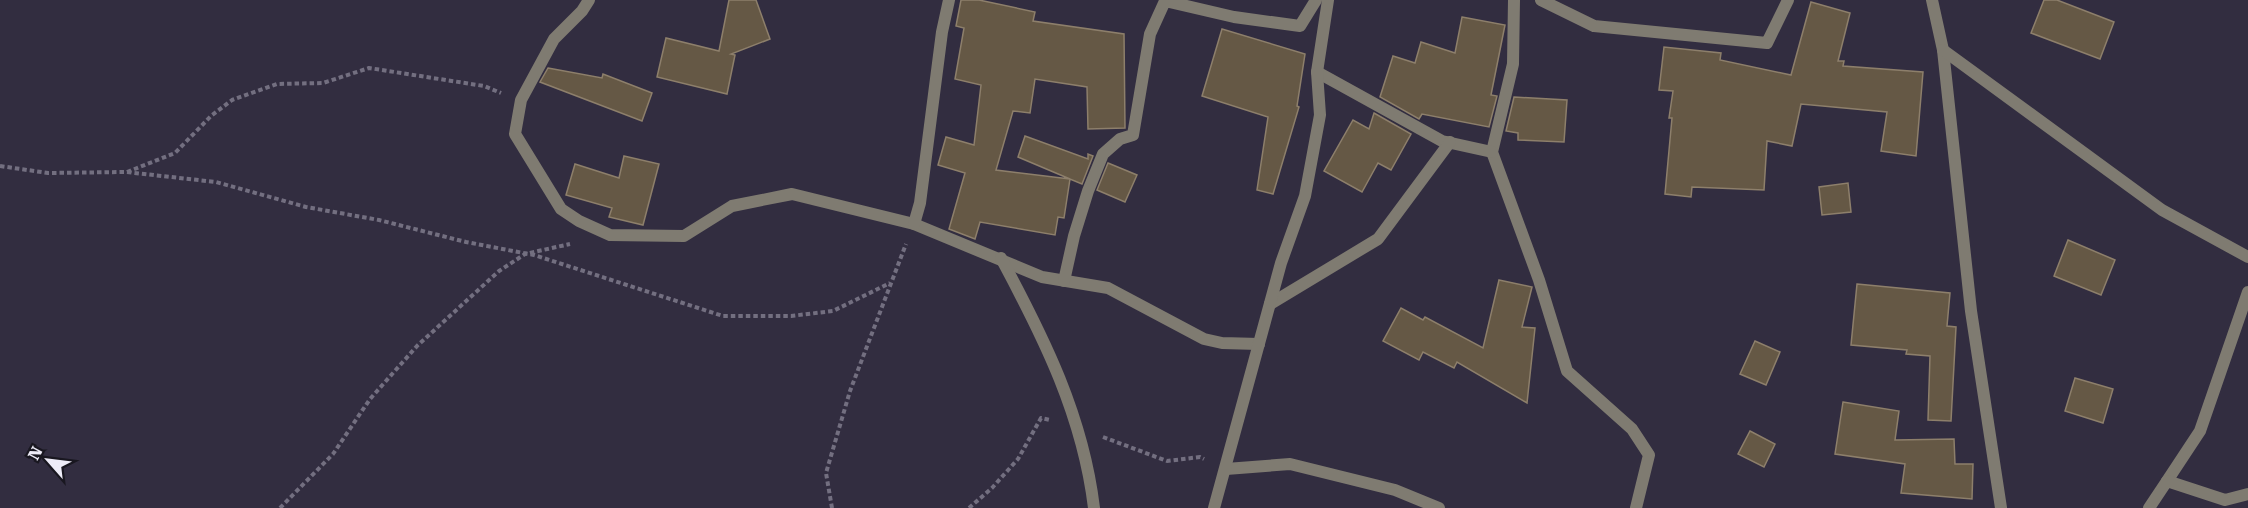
<svg xmlns="http://www.w3.org/2000/svg" width="2248" height="508" font-family="'Roboto Serif',serif">
	<rect width="100%" height="100%" fill="#322d40"/>
	<!-- building -->
	<g fill="#655845" stroke="#8d7f6b" stroke-width="1.5">
		<path d="M 729,0 L 756,0 L 770,39 L 731,54 L 735,55 L 727,94 L 657,77 L 666,38 L 719,51 Z"/>
		<path d="M 961,0 L 979,0 L 1035,12 L 1033,21 L 1124,34 L 1125,128 L 1088,129 L 1087,87 L 1035,79 L 1030,113 L 1013,111 L 996,170 L 1070,179 L 1018,157 L 1025,136 L 1088,159 L 1088,154 L 1093,156 L 1082,184 L 1070,179 L 1064,218 L 1058,217 L 1055,235 L 980,222 L 975,239 L 949,229 L 965,173 L 938,165 L 946,137 L 974,145 L 981,85 L 955,79 L 964,28 L 956,26 Z"/>
		<path d="M 2044,0 L 2057,0 L 2114,22 L 2100,59 L 2031,33 Z"/>
		<path d="M 1811,2 L 1850,13 L 1838,61 L 1844,61 L 1843,66 L 1923,72 L 1916,156 L 1881,151 L 1887,112 L 1801,104 L 1792,146 L 1767,141 L 1764,190 L 1692,187 L 1691,197 L 1665,194 L 1672,118 L 1669,118 L 1673,91 L 1659,90 L 1664,47 L 1721,53 L 1720,60 L 1791,75 Z"/>
		<path d="M 1462,17 L 1505,25 L 1491,95 L 1497,96 L 1489,127 L 1422,114 L 1419,119 L 1380,97 L 1393,56 L 1415,63 L 1421,42 L 1455,53 Z"/>
		<path d="M 1222,29 L 1305,54 L 1297,106 L 1299,107 L 1273,194 L 1257,190 L 1268,117 L 1202,96 Z"/>
		<path d="M 548,68 L 602,78 L 603,74 L 652,93 L 642,121 L 540,82 Z"/>
		<path d="M 1514,97 L 1567,100 L 1564,142 L 1518,140 L 1518,133 L 1506,131 Z"/>
		<path d="M 1374,113 L 1411,134 L 1391,170 L 1378,163 L 1362,192 L 1324,171 L 1353,120 L 1369,129 Z"/>
		<path d="M 624,156 L 659,164 L 643,225 L 609,217 L 612,208 L 566,195 L 575,164 L 619,178 Z"/>
		<path d="M 1108,163 L 1137,175 L 1125,202 L 1097,190 Z"/>
		<path d="M 1848,183 L 1851,212 L 1822,215 L 1819,187 Z"/>
		<path d="M 2068,240 L 2115,260 L 2101,295 L 2054,276 Z"/>
		<path d="M 1499,280 L 1532,287 L 1522,327 L 1535,328 L 1527,403 L 1457,362 L 1454,368 L 1423,352 L 1419,360 L 1383,341 L 1401,308 L 1423,320 L 1425,317 L 1483,348 Z"/>
		<path d="M 1857,284 L 1950,293 L 1947,326 L 1956,327 L 1951,421 L 1928,420 L 1930,356 L 1906,354 L 1907,350 L 1851,345 Z"/>
		<path d="M 1755,341 L 1780,352 L 1766,385 L 1740,374 Z"/>
		<path d="M 2075,378 L 2113,389 L 2103,423 L 2065,411 Z"/>
		<path d="M 1843,402 L 1899,411 L 1895,440 L 1954,439 L 1955,464 L 1973,464 L 1972,499 L 1901,493 L 1905,464 L 1835,454 Z"/>
		<path d="M 1750,431 L 1775,444 L 1764,467 L 1738,454 Z"/>
	</g>
	<g fill="none" stroke-linecap="round" stroke-linejoin="round">
		<!-- path -->
		<g stroke="#736f80" stroke-width="4" stroke-dasharray="4.5 3" stroke-linecap="butt">
			<path d="M 0,166 L 48,173 L 126,172 L 216,182 L 306,207 L 379,220 L 466,242 L 534,255 L 723,316 L 791,316 L 833,311 L 890,283"/>
			<path d="M 127,172 L 175,153 L 211,116 L 232,100 L 277,84 L 323,83 L 369,68 L 484,86 L 501,93"/>
			<path d="M 1103,437 L 1167,461 L 1200,457 L 1204,459"/>
			<path d="M 280,508 L 333,454 L 370,399 L 417,346 L 499,271 L 525,254 L 570,244"/>
			<path d="M 832,508 L 826,473 L 850,391 L 906,244"/>
			<path d="M 969,508 L 992,488 L 1018,459 L 1041,418 L 1050,420"/>
		</g>
		<!-- street -->
		<g stroke="#7f7b71" stroke-width="12">
			<path d="M 589,0 L 582,11 L 554,39 L 521,100 L 515,134 L 561,209 L 579,221 L 610,235 L 684,236 L 732,206 L 792,194 L 914,224 L 1042,277 L 1108,288 L 1204,339 L 1222,343 L 1259,344"/>
			<path d="M 1514,0 L 1513,64 L 1492,152 L 1539,280 L 1567,371 L 1632,429 L 1649,455 L 1636,508"/>
			<path d="M 1541,0 L 1594,26 L 1767,43 L 1788,0"/>
			<path d="M 1932,0 L 1943,50 L 1971,311 L 2001,508"/>
			<path d="M 1943,50 L 2162,210 L 2248,257"/>
			<path d="M 1317,72 L 1442,141 L 1492,152"/>
			<path d="M 914,224 L 920,203 L 942,32 L 949,0"/>
			<path d="M 1001,258 C 1044,338 1083,416 1094,508"/>
			<path d="M 1064,281 L 1074,236 L 1088,191 L 1103,154 L 1120,139 L 1133,135 L 1150,34 L 1165,1 L 1234,17 L 1300,26 L 1316,0"/>
			<path d="M 1270,304 L 1378,239 L 1450,142"/>
			<path d="M 1226,469 L 1290,464 L 1395,490 L 1439,508"/>
			<path d="M 2167,481 L 2200,431 L 2248,292"/>
			<path d="M 1214,508 L 1281,263 L 1305,196 L 1320,115 L 1317,72 L 1328,0"/>
			<path d="M 2149,508 L 2167,481 L 2225,500 L 2248,494"/>
		</g>
	</g>
	<!-- north arrow -->
	<g transform="translate(48 460) rotate(298)" stroke="#191720" stroke-width="4.5" paint-order="stroke">
	<path d="M0-4.5L10 22L0 15L-10 22Z" fill="#eeecf8"/>
	<text y="-9" font-size="16" font-weight="bold" text-anchor="middle" fill="#eeecf8">N</text>
	</g>
</svg>
